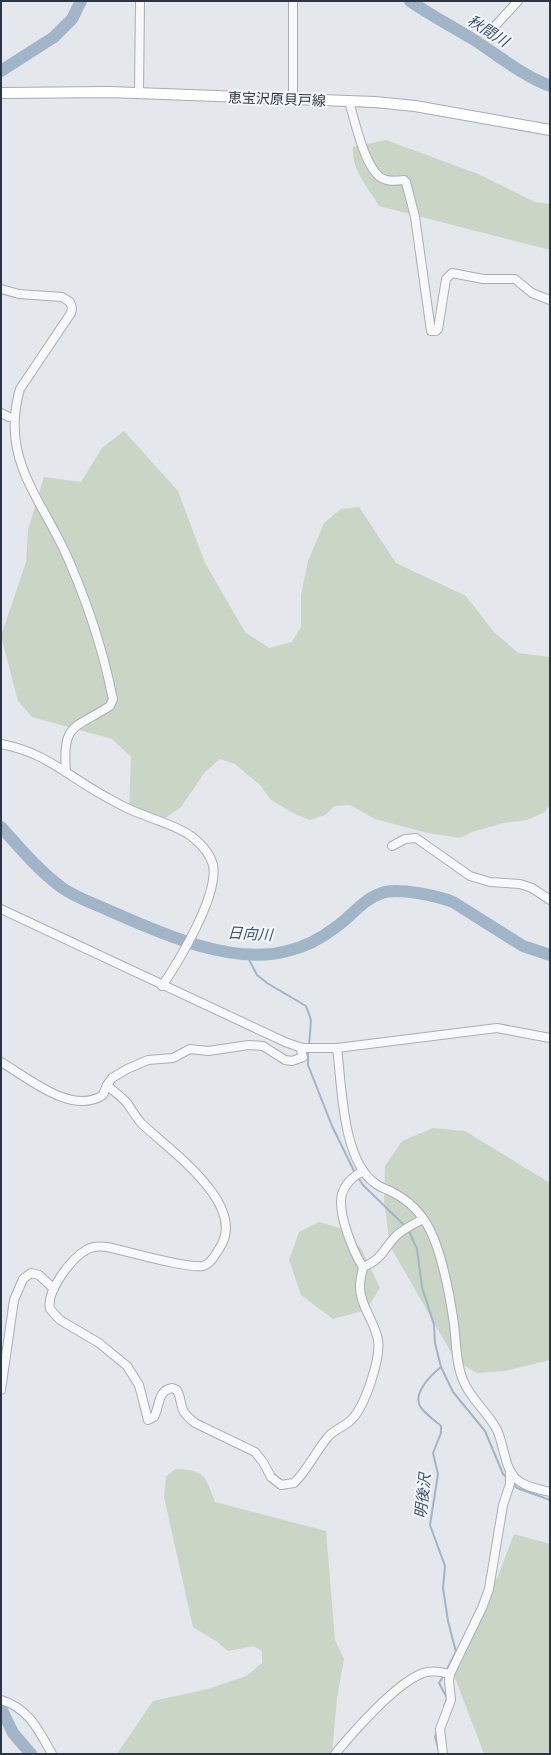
<svg xmlns="http://www.w3.org/2000/svg" width="551" height="1755" font-family="Jost,'Noto Sans JP',sans-serif">
	<rect width="100%" height="100%" fill="#e4e7eb"/>
	<!-- green -->
	<g fill="#cad5c6">
		<path d="M 386,140 L 478,174 L 535,202 L 550,204 L 550,250 L 379,206 C 368,187 351,170 353,147 Z"/>
		<path d="M 124,431 L 178,491 L 205,563 L 245,632 L 269,648 L 292,642 L 301,627 L 301,595 L 308,561 L 324,523 L 341,509 L 359,507 L 396,563 L 466,596 L 493,631 L 518,653 L 550,657 L 550,805 L 545,812 L 527,820 L 503,823 L 472,832 L 460,838 L 428,833 L 375,819 L 350,805 L 335,806 L 325,815 L 310,820 L 295,814 L 271,800 L 260,785 L 235,764 L 220,759 L 205,772 L 181,807 L 164,819 L 129,812 L 131,757 L 112,739 L 32,717 L 18,701 L 1,636 L 26,562 L 28,530 L 44,477 L 81,482 L 102,448 Z"/>
		<path d="M 433,1128 L 465,1131 L 550,1183 L 550,1360 L 505,1371 L 477,1373 L 456,1361 L 390,1246 L 384,1200 L 385,1166 L 402,1141 Z"/>
		<path d="M 319,1222 L 346,1230 L 362,1250 L 380,1288 L 366,1310 L 333,1319 L 301,1295 L 289,1260 L 299,1232 Z"/>
		<path d="M 176,1469 C 206,1470 205,1476 215,1502 L 326,1531 L 335,1640 L 344,1659 L 337,1698 L 332,1754 L 117,1754 L 153,1701 L 208,1689 L 246,1676 L 262,1663 L 262,1651 L 253,1646 L 228,1651 L 216,1641 L 193,1627 L 164,1497 L 166,1476 Z"/>
		<path d="M 514,1534 L 550,1544 L 550,1754 L 484,1754 L 449,1662 L 498,1576 Z"/>
	</g>
	<g fill="none" stroke-linecap="round" stroke-linejoin="round">
		<!-- stream -->
		<g stroke="#a1b5c9" stroke-width="2">
			<path d="M 246,954 L 257,975 L 267,983 L 306,1006 L 311,1020 L 309,1046"/>
			<path d="M 308,1051 L 308,1065 L 332,1126 L 355,1173"/>
			<path d="M 357,1176 L 363,1185 L 405,1226"/>
			<path d="M 408,1229 L 417,1249 L 422,1287 L 434,1325 L 435,1343 L 441,1367 L 453,1392 L 485,1431 L 503,1474 L 507,1478"/>
			<path d="M 441,1367 C 431,1375 410,1395 422,1409 C 427,1415 435,1421 441,1426 L 441,1433 L 433,1453 L 438,1474 L 430,1525 L 445,1566 L 443,1588 L 448,1621 L 456,1652 L 446,1671"/>
			<path d="M 513,1484 L 517,1488 L 550,1500"/>
			<path d="M 444,1675 L 439,1683 L 447,1698 L 444,1707"/>
			<path d="M 437,1730 L 435,1737 L 439,1751"/>
		</g>
		<!-- river -->
		<g stroke="#a1b5c9" stroke-width="12">
			<path d="M 410,1 C 430,15 450,25 471,38 C 497,54 521,75 550,86"/>
			<path d="M 1,71 L 54,37 L 72,19 L 81,1"/>
			<path d="M 1,827 C 20,848 38,870 61,887 C 76,898 93,903 110,911 C 160,933 232,966 287,951 C 305,947 322,938 336,927 C 352,916 363,899 382,893 C 397,887 438,896 453,902 L 523,946 L 550,955"/>
			<path d="M 1,1708 L 13,1733 L 31,1754"/>
		</g>
		<!-- minor casing -->
		<g stroke="#a9aeb5" stroke-width="10">
			<g id="minor">
				<path d="M 495,26 L 518,1"/>
				<path d="M 139,93 L 140,1"/>
				<path d="M 293,100 L 293,1"/>
				<path d="M 349,102 C 355,121 364,165 380,177 C 387,182 396,181 404,180 L 406,182 L 415,217 L 431,331 L 436,331 L 438,329 L 446,279 L 452,273 L 483,279 L 515,279 L 532,293 L 550,300"/>
				<path d="M 1,289 L 19,294 L 62,297 L 70,302 L 72,308 L 71,313 L 20,389 C 0,458 40,497 66,554 C 86,599 102,646 112,695 L 113,699 L 110,706 C 74,729 62,723 66,772"/>
				<path d="M 1,413 L 9,417"/>
				<path d="M 1,744 C 46,752 70,778 108,798 C 120,805 132,811 144,815 C 160,822 177,826 191,836 C 200,843 210,853 213,865 C 219,895 179,961 162,986"/>
				<path d="M 392,846 L 405,839 L 416,838 L 470,876 L 490,882 L 520,884 L 532,888 L 550,900"/>
				<path d="M 1,909 L 285,1042 L 302,1048 L 337,1048 L 497,1028 L 550,1038"/>
				<path d="M 337,1048 C 342,1086 342,1161 376,1184 C 381,1188 387,1189 392,1192 C 408,1200 422,1214 430,1230 C 442,1254 450,1297 454,1324 C 456,1341 456,1364 463,1380 C 470,1399 488,1412 497,1430 C 501,1438 502,1447 505,1456 C 511,1484 525,1486 550,1492"/>
				<path d="M 1,1062 C 27,1077 72,1116 103,1095 L 107,1085 L 112,1078 L 127,1069 L 148,1060 L 173,1058 L 190,1049 L 208,1051 L 249,1045 L 263,1046 L 285,1060 L 292,1061 L 303,1057 L 300,1047"/>
				<path d="M 107,1085 C 113,1091 121,1096 127,1103 C 132,1110 136,1117 141,1123 C 168,1149 250,1205 219,1249 C 215,1255 211,1264 203,1266 C 187,1269 127,1251 107,1247 C 99,1246 93,1246 86,1250 C 71,1259 46,1291 50,1309 L 60,1320 L 99,1343 L 127,1366 L 139,1385 L 148,1420 L 154,1417 C 160,1406 157,1391 172,1388 L 177,1390 C 185,1407 176,1408 195,1423 L 255,1452 L 263,1462 L 271,1477 L 281,1485 L 294,1483 C 308,1470 315,1452 328,1437 C 334,1429 345,1427 352,1419 C 365,1406 381,1358 378,1340 C 375,1322 359,1304 360,1285 C 360,1280 362,1273 363,1267 C 353,1252 337,1212 342,1194 C 345,1183 354,1176 363,1171"/>
				<path d="M 363,1267 C 384,1258 382,1250 396,1236 C 403,1229 414,1224 423,1219"/>
				<path d="M 1,1390 L 14,1300 L 23,1279 L 31,1273 L 39,1275 L 54,1289"/>
				<path d="M 1,1700 C 29,1708 39,1731 52,1754"/>
				<path d="M 335,1754 C 354,1731 396,1683 423,1673 C 432,1670 441,1672 450,1674"/>
				<path d="M 443,1754 L 440,1729 L 451,1700 L 449,1681 L 450,1674 L 482,1608 L 489,1589 L 503,1505 L 510,1484 L 510,1471"/>
			</g>
		</g>
		<!-- major casing -->
		<g stroke="#a4acb7" stroke-width="12">
			<path id="major" d="M 1,93 L 110,92 L 375,102 L 415,106 L 550,130"/>
		</g>
		<!-- minor -->
		<use href="#minor" stroke="#f7f8fa" stroke-width="8"/>
		<!-- major -->
		<use href="#major" stroke="#fff" stroke-width="10"/>
	</g>
	<g text-anchor="middle" dominant-baseline="central" stroke-width="4" stroke-linejoin="round" paint-order="stroke">
		<!-- street labels -->
		<g font-size="14" fill="#2c3543" stroke="#f4f6f9">
			<text transform="translate(277 99) rotate(2)">恵宝沢原貝戸線</text>
		</g>
		<!-- water labels -->
		<g font-size="15" font-style="italic" fill="#385476" stroke="#f4f6f9">
			<text transform="translate(488 31) rotate(32)">秋間川</text>
			<text transform="translate(250 934) rotate(3)">日向川</text>
			<text transform="translate(423 1496) rotate(-84)">明後沢</text>
		</g>
	</g>
	<!-- border -->
	<rect width="551" height="1755" fill="none" stroke="#2c3543" stroke-width="4"/>
</svg>
